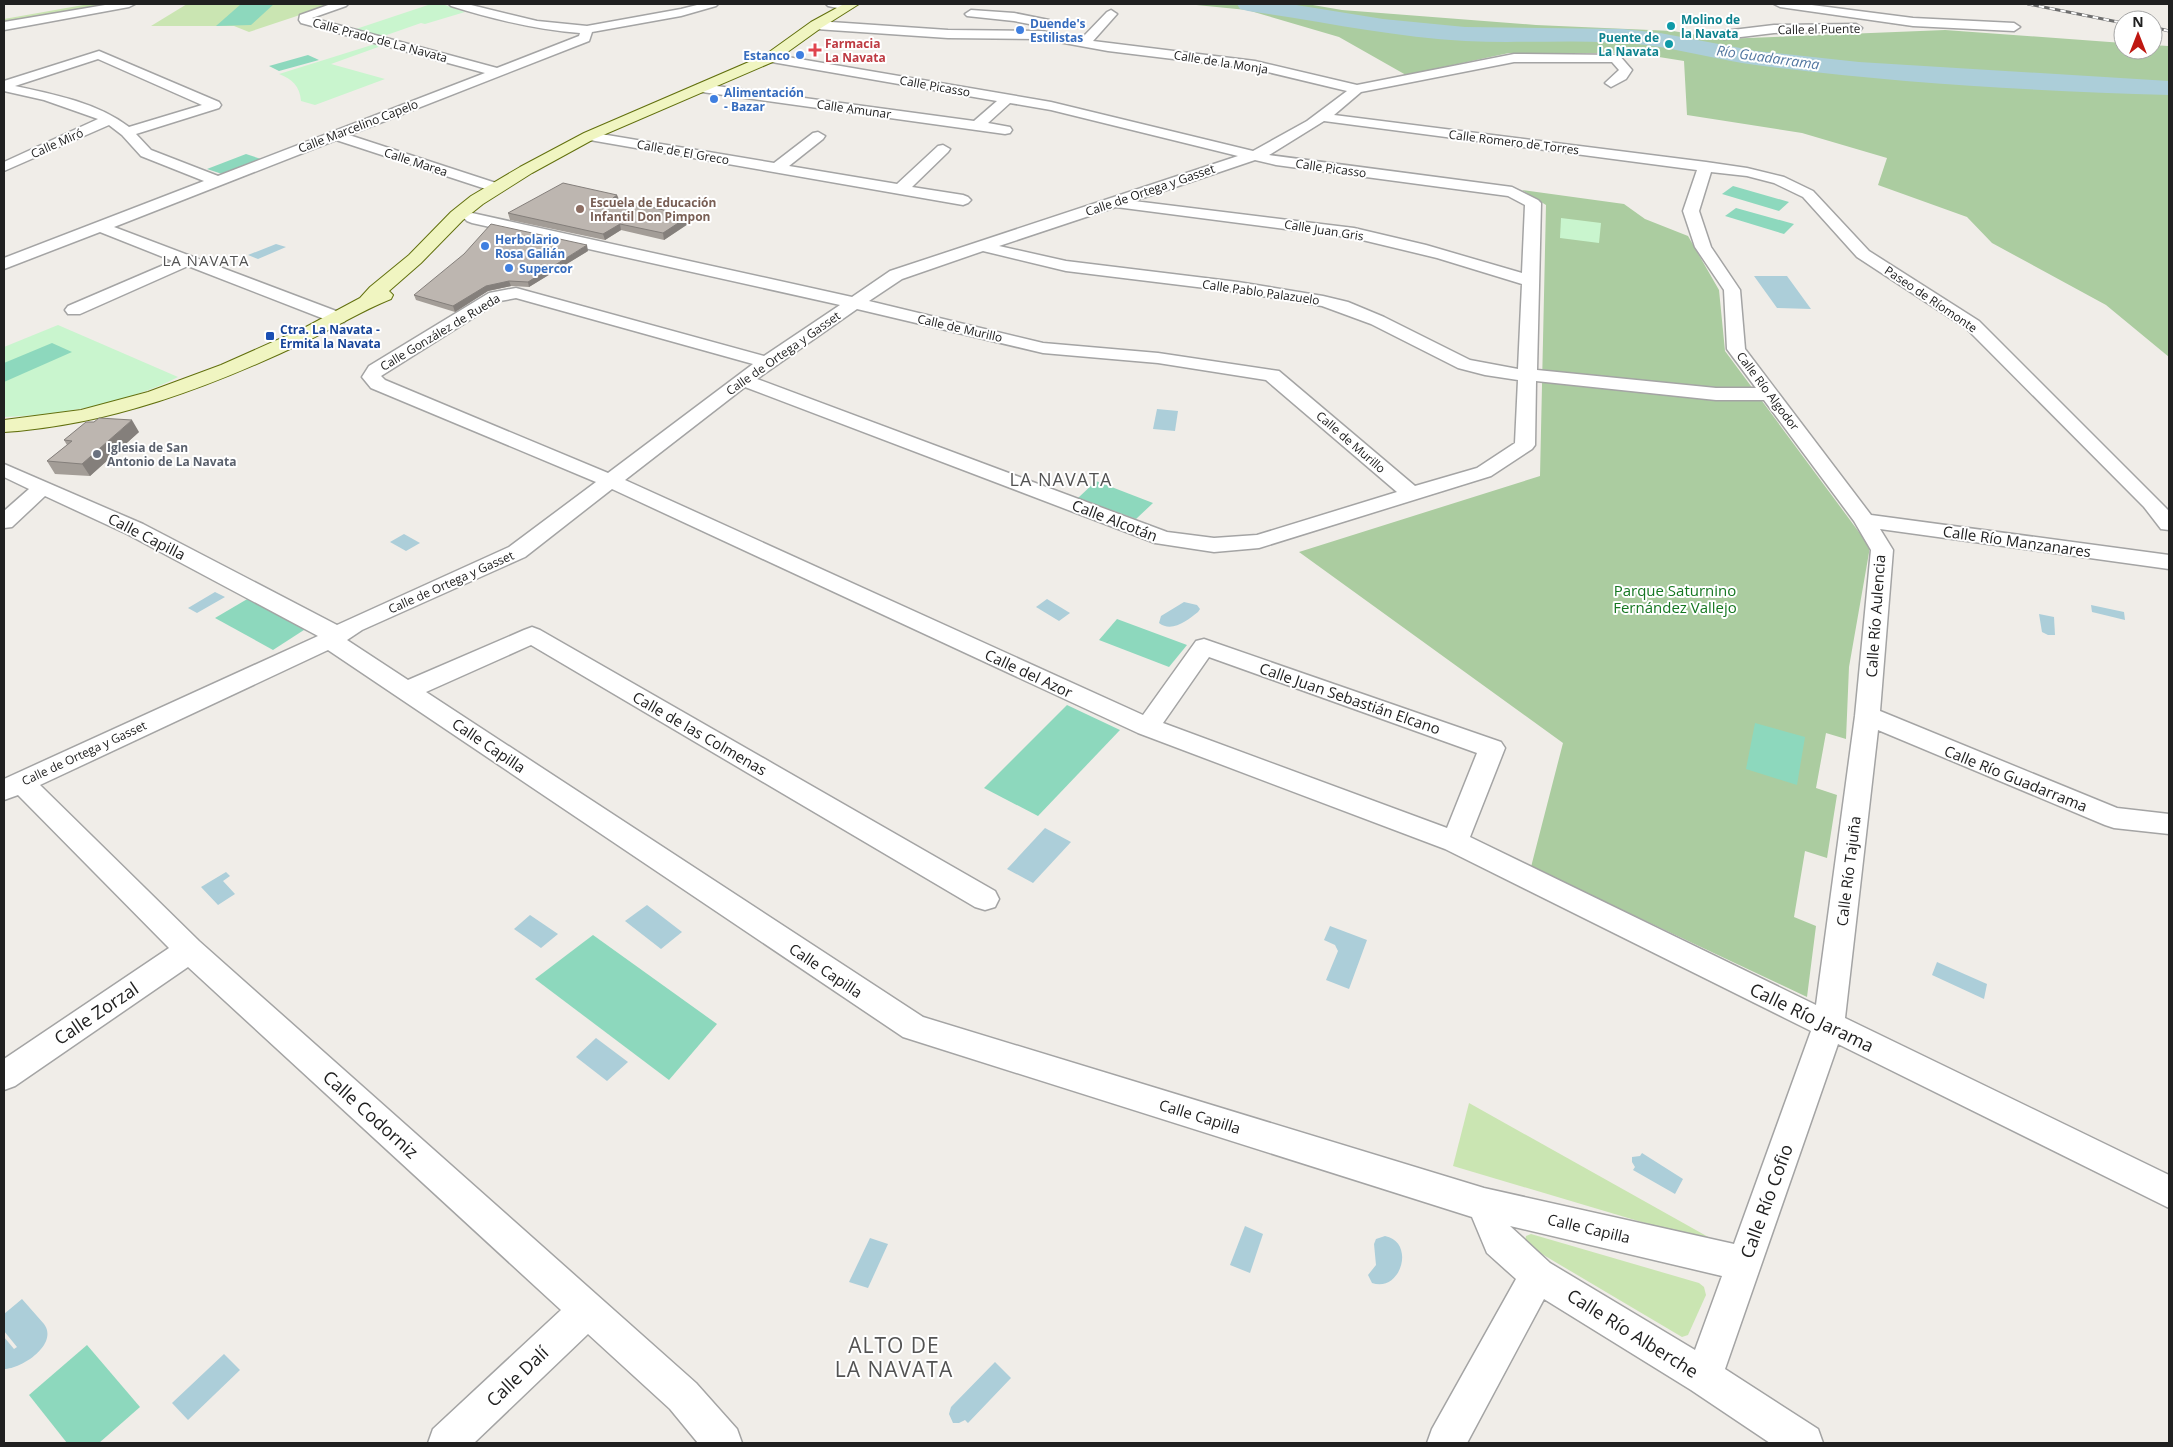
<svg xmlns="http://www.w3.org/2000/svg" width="2173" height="1447" font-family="'Open Sans',sans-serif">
	<rect width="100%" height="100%" fill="#f0ede8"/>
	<!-- grass -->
	<g fill="#cae5b2">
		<path d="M 89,4 L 116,4 L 4,23 L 4,19 Z"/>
		<path d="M 187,4 L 333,4 L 249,32 L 234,26 L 151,26 Z"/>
		<path d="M 1469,1103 L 1719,1243 L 1712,1243 L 1453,1166 Z"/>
		<path d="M 1531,1234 L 1699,1283 L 1704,1287 L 1706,1295 L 1688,1335 L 1682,1337 L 1530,1247 L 1525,1240 L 1526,1236 Z"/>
	</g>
	<!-- forest -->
	<g fill="#abcca0">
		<path d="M 1186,4 L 1307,4 L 1342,10 L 1536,25 L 1673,31 L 1722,39 L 1945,30 L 2123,43 L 2123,50 L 2153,50 L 2153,45 L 2168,46 L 2169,357 L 2106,305 L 1992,243 L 1967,217 L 1878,185 L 1887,158 L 1802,133 L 1687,115 L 1684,61 L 1634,53 L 1509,53 L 1406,75 L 1339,37 L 1247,10 Z"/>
		<path d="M 1522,190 L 1624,204 L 1645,219 L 1688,236 L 1719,290 L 1725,351 L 1870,547 L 1849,667 L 1846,739 L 1826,733 L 1816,788 L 1837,795 L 1827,858 L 1805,851 L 1794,917 L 1816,926 L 1807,997 L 1531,867 L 1563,743 L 1299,552 L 1540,476 L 1546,205 Z"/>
	</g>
	<!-- park -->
	<g fill="#c9f5ce">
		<path d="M 431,4 L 442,4 L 465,12 L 425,24 L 421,23 L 381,37 L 353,30 Z"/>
		<path d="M 375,44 L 381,46 L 331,64 L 385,79 L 315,105 L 301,101 C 300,86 292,79 279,74 Z"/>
		<path d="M 1561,218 L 1601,223 L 1599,243 L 1560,238 Z"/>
		<path d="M 58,325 L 178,377 C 125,404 62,415 4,417 L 4,347 Z"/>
	</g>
	<!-- pitch -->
	<g fill="#8dd8bd">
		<path d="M 241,4 L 274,4 L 251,25 L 216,26 Z"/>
		<path d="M 308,55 L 319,60 L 279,71 L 269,66 Z"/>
		<path d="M 246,154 L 261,159 L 222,174 L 207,169 Z"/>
		<path d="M 1733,186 L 1789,202 L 1779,211 L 1722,194 Z"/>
		<path d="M 1736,208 L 1794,224 L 1784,234 L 1725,216 Z"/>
		<path d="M 52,343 L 72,352 L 4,382 L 4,363 Z"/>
		<path d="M 1096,481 L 1153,503 L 1136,519 L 1078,498 Z"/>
		<path d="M 249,598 L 307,628 L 273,650 L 215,618 Z"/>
		<path d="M 1117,619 L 1187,645 L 1169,667 L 1099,640 Z"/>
		<path d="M 1067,705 L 1120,730 L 1038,816 L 984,788 Z"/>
		<path d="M 1755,723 L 1805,737 L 1797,785 L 1746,769 Z"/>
		<path d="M 593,935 L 717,1024 L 669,1080 L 535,979 Z"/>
		<path d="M 87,1345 L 140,1407 L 99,1443 L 67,1443 L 29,1395 Z"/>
	</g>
	<!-- water -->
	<g fill="#acced9">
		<path d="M 276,244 L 286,247 L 258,259 L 248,255 Z"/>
		<path d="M 1754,276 L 1787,276 L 1811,309 L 1777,308 Z"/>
		<path d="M 1157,409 L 1178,411 L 1175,431 L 1153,429 Z"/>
		<path d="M 404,534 L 420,543 L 406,551 L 390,542 Z"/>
		<path d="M 215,592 L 225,597 L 197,613 L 188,608 Z"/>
		<path d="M 1047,599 L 1070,613 L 1059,621 L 1036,607 Z"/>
		<path d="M 1184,602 L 1197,605 L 1200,609 L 1198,612 C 1188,620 1172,633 1159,623 L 1161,616 Z"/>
		<path d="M 2091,605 L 2124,612 L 2125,620 L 2092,612 Z"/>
		<path d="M 2039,614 L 2054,617 L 2055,635 L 2048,635 L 2042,632 Z"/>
		<path d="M 1045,828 L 1071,842 L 1033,883 L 1007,869 Z"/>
		<path d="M 226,872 L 230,876 L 223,881 L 235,894 L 218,905 L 201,887 Z"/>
		<path d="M 647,905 L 682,932 L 661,949 L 625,921 Z"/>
		<path d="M 530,915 L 558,934 L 541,948 L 514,929 Z"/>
		<path d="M 1330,926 L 1367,940 L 1349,989 L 1326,980 L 1338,951 L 1335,945 L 1324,940 Z"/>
		<path d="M 1937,962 L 1987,984 L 1984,999 L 1932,975 Z"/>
		<path d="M 596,1038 L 628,1062 L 607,1081 L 576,1057 Z"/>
		<path d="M 1642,1153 L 1683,1179 L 1675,1194 L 1633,1170 L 1635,1167 L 1632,1162 L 1632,1157 L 1640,1156 Z"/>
		<path d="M 1245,1226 L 1263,1234 L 1250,1273 L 1230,1265 Z"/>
		<path d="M 1385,1236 C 1416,1242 1401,1293 1372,1283 L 1368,1275 L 1376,1265 L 1374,1244 L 1376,1239 Z"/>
		<path d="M 870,1238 L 888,1244 L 868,1288 L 849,1282 Z"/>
		<path d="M 22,1299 L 44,1324 C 59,1344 22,1369 4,1369 L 4,1337 L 14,1349 L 17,1347 L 4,1331 L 4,1314 Z"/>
		<path d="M 224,1354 L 240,1370 L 188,1420 L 172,1403 Z"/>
		<path d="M 995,1362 L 1011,1378 L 968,1423 L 965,1420 L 959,1423 L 953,1423 L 949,1414 L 951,1407 Z"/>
	</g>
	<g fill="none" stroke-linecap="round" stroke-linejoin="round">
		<!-- river -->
		<path fill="#acced9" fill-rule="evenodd" d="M 1237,4 L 1290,4 L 1383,19 L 1465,27 L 1623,29 L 1660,33 L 1756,51 L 1859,62 L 2169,81 L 2169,95 C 2032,91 1892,83 1756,65 C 1719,60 1683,50 1646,45 C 1586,38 1525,44 1465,41 C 1392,37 1320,21 1248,11 L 1240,9 Z"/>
		<!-- street casing -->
		<g stroke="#a4a4a4" stroke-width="3">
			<g id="street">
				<path d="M 111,4 L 135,4 L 129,7 L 4,30 L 4,22 Z"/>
				<path d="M 331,4 L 348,4 L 346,6 L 312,18 L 497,68 L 579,36 L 580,33 C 536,30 493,19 451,6 L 449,4 L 467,4 L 537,21 L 587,26 L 681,9 L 701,4 L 718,4 L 716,6 L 681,16 L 592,32 L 589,41 L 349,135 L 502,185 L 504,188 L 502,191 L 492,191 L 336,140 L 114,227 L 344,314 L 347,318 L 344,322 L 338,323 L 332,322 L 188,266 L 80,314 L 68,314 L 65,310 L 68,306 L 173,261 L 100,232 L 4,269 L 4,258 L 204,181 L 141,156 L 122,135 L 109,125 L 4,171 L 4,162 L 98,119 L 44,100 L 4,91 L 4,81 L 99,51 L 219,102 L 221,105 L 219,108 L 136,134 L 151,150 L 218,176 L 485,73 L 301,23 L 299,20 L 300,15 ZM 98,59 L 202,105 L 129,127 C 98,103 53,94 15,86 Z"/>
				<path d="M 826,4 L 848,4 L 853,7 L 847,10 L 828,6 Z"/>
				<path d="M 1774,4 L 1804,4 L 1913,18 L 2014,23 L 2020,27 L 2014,31 L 1913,26 L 1780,7 Z"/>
				<path d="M 971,10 L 1014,13 L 1049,20 L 1051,23 L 1045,27 L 1014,21 L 967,16 L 965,14 Z"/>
				<path d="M 1111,10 L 1117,14 L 1093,41 L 1255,61 L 1357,85 L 1514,54 L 1619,55 L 1632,70 L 1626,79 L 1611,87 L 1605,83 L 1619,70 L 1612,62 L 1514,62 L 1361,92 L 1334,115 L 1706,162 L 1747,168 L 1784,177 L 1813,191 L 1869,251 L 1979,321 L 2169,511 L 2169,530 L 2161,529 L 2144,507 L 1967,329 L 1857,257 L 1803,197 L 1774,183 L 1747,176 L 1711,172 L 1699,211 L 1711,247 L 1740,290 L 1745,349 L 1871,515 L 2169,555 L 2169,569 L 1880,529 L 1893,550 L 1880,711 L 2117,808 L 2169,814 L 2169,834 L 2114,828 L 2105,825 L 1878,730 L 1845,1018 L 2169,1175 L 2169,1208 L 1838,1044 L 1725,1369 L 1818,1429 L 1823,1443 L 1770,1443 L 1691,1390 L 1544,1299 L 1467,1443 L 1427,1443 L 1432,1429 L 1516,1279 L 1487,1253 L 1472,1217 L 903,1037 L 328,650 L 40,785 L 199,941 L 696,1383 L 737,1429 L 742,1443 L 698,1443 L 670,1409 L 588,1334 L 474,1443 L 428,1443 L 433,1429 L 561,1310 L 188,967 L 15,1086 L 4,1090 L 4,1059 L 169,948 L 18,795 L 4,800 L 4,779 L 318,636 L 127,534 L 45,496 L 12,527 L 4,528 L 4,511 L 29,489 L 4,477 L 4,464 L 143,524 L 337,625 L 509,547 L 596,482 L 371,388 L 362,377 L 369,366 L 489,293 L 516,288 L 764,356 L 840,305 L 472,223 L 467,221 L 464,218 L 467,215 L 472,213 L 852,297 L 890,271 L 1238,156 L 1051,110 L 1010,103 L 988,123 L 1010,127 L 1012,130 L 1010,133 L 1005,134 L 702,92 L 695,88 L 697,85 L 702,84 L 974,121 L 997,101 L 766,61 L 764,58 L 770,54 L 1051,102 L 1253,151 L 1307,121 L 1347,91 L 1255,69 L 1108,51 L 1042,39 L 948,38 L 816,29 L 810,25 L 816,21 L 948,30 L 1042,31 L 1081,39 L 1107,12 ZM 1324,121 L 1697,170 L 1683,211 L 1695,247 L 1724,290 L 1727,349 L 1756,388 L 1716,388 L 1537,370 L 1541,203 L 1538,200 L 1512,187 L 1269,155 ZM 1255,160 L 1276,165 L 1508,196 L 1525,205 L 1522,273 L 1426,245 L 1354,228 L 1134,201 ZM 1116,207 L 1354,238 L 1437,258 L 1522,284 L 1518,369 L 1470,360 L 1384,317 L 1348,302 L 1323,296 L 1238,282 L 1066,261 L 999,246 ZM 983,251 L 1066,271 L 1238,292 L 1322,306 L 1371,324 L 1458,368 L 1485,375 L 1518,380 L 1515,443 L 1477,468 L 1415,486 L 1279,371 L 1158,353 L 1043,343 L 869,301 L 902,279 ZM 516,298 L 753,364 L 608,473 L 385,380 L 381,376 L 500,301 ZM 857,309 L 1043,353 L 1158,363 L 1266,380 L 1397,492 L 1257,535 L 1214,538 L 1167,532 L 757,379 ZM 1536,381 L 1716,400 L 1764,400 L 1854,521 L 1871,550 L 1855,716 L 1816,1005 L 1470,837 L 1505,748 L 1501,742 L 1204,639 L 1196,641 L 1143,715 L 625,480 L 745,387 L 1155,543 L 1214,552 L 1259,548 L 1491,476 L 1532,449 L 1535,445 ZM 612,489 L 1138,733 L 1445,849 L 1811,1031 L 1734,1244 L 1484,1188 L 923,1017 L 426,692 L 531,645 L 975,907 L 985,910 L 995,907 L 999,899 L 995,891 L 540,630 L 532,627 L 524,630 L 408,680 L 347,640 L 362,630 L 525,557 ZM 1209,657 L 1477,753 L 1447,828 L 1163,723 ZM 1510,1226 L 1722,1276 L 1695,1350 L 1550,1263 Z"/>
				<path d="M 1856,24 L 1862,28 L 1860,31 L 1774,33 L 1724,39 L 1718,35 L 1724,31 L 1774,25 Z"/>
				<path d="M 589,132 L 774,163 L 813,133 L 818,132 L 825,136 L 823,139 L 789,166 L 897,184 L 938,146 L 943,145 L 950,149 L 948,152 L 912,187 L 963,195 L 968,197 L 971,200 L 968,203 L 963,205 L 584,139 L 582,136 Z"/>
			</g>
		</g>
		<!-- secondary casing -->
		<g stroke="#62700e" stroke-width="2">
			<path id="secondary" d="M 844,4 L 859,4 L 821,28 L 775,61 L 594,139 L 532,173 L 483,204 L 463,220 L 421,263 L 389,291 L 393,295 L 391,299 C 361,311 334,328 305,342 C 210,387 110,425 4,432 L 4,420 L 81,410 L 148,392 L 221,365 L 304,328 L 360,298 L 370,287 L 409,255 L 451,212 L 471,196 L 520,167 L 584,133 L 765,55 L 811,22 Z"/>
		</g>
		<!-- street -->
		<use href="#street" fill="#fff" fill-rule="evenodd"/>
		<!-- secondary -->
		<use href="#secondary" fill="#f0f5c1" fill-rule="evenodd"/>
		<!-- rail casing -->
		<g stroke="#6e6e6e" stroke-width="3">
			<g id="rail">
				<path d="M 2028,4 L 2123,23"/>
				<path d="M 2153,27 L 2169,31"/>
			</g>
		</g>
		<!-- rail -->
		<use href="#rail" stroke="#fff" stroke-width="2" stroke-dasharray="5.5" stroke-linecap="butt"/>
	</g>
	<!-- wall -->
	<g fill="#a39d97">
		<path d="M 617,195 L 619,199 L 691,222 L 664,240 L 621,230 L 605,240 L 510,220 L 508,213 Z"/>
		<path d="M 588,251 L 529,287 L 511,286 L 488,291 L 455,312 L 416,300 L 414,295 Z"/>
		<path d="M 139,432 L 90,476 L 55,474 L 47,461 L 67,445 L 64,440 Z"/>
	</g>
	<!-- shaded-wall -->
	<g fill="#847f7b">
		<path d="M 617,195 L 619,201 L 613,198 Z"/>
		<path d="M 689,216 L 691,222 L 664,240 L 663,233 Z"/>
		<path d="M 620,224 L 621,230 L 605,240 L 603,234 Z"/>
		<path d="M 587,245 L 588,251 L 529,287 L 528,282 Z"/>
		<path d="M 509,281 L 511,286 L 488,291 L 455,312 L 453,306 L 486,286 Z"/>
		<path d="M 132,420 L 139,432 L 90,476 L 82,464 Z"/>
	</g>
	<!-- building -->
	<g fill="#bdb6b0" stroke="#847f7b">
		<path d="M 563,183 L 617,195 L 613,198 L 689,216 L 663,233 L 620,224 L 603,234 L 508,213 Z"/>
		<path d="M 491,224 L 587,245 L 528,282 L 509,281 L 486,286 L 453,306 L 414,295 L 464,254 Z"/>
		<path d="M 99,418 L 132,420 L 82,464 L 47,461 L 72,441 L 64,440 L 86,422 L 94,422 Z"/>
	</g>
	<!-- markers -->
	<g fill="#0f9aa8" stroke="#fff" stroke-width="2">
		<circle cx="1671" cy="26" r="5"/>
		<circle cx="1669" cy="44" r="5"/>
	</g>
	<g fill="#3f7fe0" stroke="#fff" stroke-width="2">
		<circle cx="1020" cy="30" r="5"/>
		<circle cx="800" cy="55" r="5"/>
		<circle cx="714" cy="99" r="5"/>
		<circle cx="485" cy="246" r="5"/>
		<circle cx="509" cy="268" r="5"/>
	</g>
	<path fill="#e0444e" stroke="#fff" stroke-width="2" d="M812.5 42.5h5v5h5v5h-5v5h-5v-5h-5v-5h5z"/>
	<circle fill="#8d6e63" stroke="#fff" stroke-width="2" cx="580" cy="209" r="5"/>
	<rect fill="#1a4fb4" stroke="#fff" stroke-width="2" x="265" y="331" width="10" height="10" rx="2.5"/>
	<circle fill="#6b7280" stroke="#fff" stroke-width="2" cx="97" cy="454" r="5"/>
	<g text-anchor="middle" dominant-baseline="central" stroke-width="4" stroke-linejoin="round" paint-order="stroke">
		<!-- far-culture labels -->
		<g font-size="12" font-weight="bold" fill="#0d838f" stroke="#fff" text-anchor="start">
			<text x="1681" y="19">Molino de<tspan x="1681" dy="14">la Navata</tspan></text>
			<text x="1659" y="37" text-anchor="end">Puente de<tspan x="1659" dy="14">La Navata</tspan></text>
		</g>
		<!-- far-shop labels -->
		<g font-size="12" font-weight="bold" fill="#366cbe" stroke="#fff" text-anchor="start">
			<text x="1030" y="23">Duende's<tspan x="1030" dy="14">Estilistas</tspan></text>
			<text x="790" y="55" text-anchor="end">Estanco</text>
			<text x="724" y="92">Alimentación<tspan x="724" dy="14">- Bazar</tspan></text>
			<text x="495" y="239">Herbolario<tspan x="495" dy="14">Rosa Galián</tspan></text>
			<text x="519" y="268">Supercor</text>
		</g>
		<!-- far-street labels -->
		<g font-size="12" fill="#202020" stroke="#fff">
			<text transform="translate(1819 29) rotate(-1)">Calle el Puente</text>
			<text transform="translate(380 40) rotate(15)">Calle Prado de La Navata</text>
			<text transform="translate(1221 62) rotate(9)">Calle de la Monja</text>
			<text transform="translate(935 86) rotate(10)">Calle Picasso</text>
			<text transform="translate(854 109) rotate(8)">Calle Amunar</text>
			<text transform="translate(358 126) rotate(-21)">Calle Marcelino Capelo</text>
			<text transform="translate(1514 142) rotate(7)">Calle Romero de Torres</text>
			<text transform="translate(57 143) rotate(-24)">Calle Miró</text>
			<text transform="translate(683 152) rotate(10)">Calle de El Greco</text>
			<text transform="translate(416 162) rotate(18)">Calle Marea</text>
			<text transform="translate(1331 168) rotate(8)">Calle Picasso</text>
			<text transform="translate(1150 190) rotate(-19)">Calle de Ortega y Gasset</text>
			<text transform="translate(1324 230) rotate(9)">Calle Juan Gris</text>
			<text transform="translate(1261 292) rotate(8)">Calle Pablo Palazuelo</text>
			<text transform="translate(1931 299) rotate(34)">Paseo de Ríomonte</text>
			<text transform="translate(960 328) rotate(13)">Calle de Murillo</text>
			<text transform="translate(440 332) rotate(-31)">Calle González de Rueda</text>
			<text transform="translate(783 353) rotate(-35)">Calle de Ortega y Gasset</text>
			<text transform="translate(1768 391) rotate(53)">Calle Río Algodor</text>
			<text transform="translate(1351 442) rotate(41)">Calle de Murillo</text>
			<text transform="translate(451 582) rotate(-24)">Calle de Ortega y Gasset</text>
			<text transform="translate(84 753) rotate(-25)">Calle de Ortega y Gasset</text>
		</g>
		<!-- far-health labels -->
		<g font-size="12" font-weight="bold" fill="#be3a42" stroke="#fff" text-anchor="start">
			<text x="825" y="43">Farmacia<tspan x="825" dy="14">La Navata</tspan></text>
		</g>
		<!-- far-education labels -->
		<g font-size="12" font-weight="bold" fill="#785e54" stroke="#fff" text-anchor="start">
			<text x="590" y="202">Escuela de Educación<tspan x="590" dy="14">Infantil Don Pimpon</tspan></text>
		</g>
		<!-- far-transit labels -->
		<g font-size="12" font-weight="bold" fill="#164399" stroke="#fff" text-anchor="start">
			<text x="280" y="329">Ctra. La Navata -<tspan x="280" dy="14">Ermita la Navata</tspan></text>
		</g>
		<!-- far-worship labels -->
		<g font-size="12" font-weight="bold" fill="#5b616d" stroke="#fff" text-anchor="start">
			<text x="107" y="447">Iglesia de San<tspan x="107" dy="14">Antonio de La Navata</tspan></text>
		</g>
		<!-- far-water labels -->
		<g font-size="14" font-style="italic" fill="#5176a0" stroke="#fff">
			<text transform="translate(1768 57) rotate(8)">Río Guadarrama</text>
		</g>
		<!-- far-quarter labels -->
		<g font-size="15" letter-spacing="1" fill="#535353" stroke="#fff">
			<text x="206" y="260">LA NAVATA</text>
		</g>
		<!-- street labels -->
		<g font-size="15" fill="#202020" stroke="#fff">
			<text transform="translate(1115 520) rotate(21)">Calle Alcotán</text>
			<text transform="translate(147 536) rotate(27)">Calle Capilla</text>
			<text transform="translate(2017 541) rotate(8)">Calle Río Manzanares</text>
			<text transform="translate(1875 616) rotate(-86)">Calle Río Aulencia</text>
			<text transform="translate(1029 673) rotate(25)">Calle del Azor</text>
			<text transform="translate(1350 698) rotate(19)">Calle Juan Sebastián Elcano</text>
			<text transform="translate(700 733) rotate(30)">Calle de las Colmenas</text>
			<text transform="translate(489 745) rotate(34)">Calle Capilla</text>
			<text transform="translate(2016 778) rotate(22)">Calle Río Guadarrama</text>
			<text transform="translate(1848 871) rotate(-83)">Calle Río Tajuña</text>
			<text transform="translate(826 970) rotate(34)">Calle Capilla</text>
			<text transform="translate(1200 1116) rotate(17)">Calle Capilla</text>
			<text transform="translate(1589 1228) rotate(13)">Calle Capilla</text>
		</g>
		<!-- park labels -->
		<g font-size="15" fill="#157721" stroke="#fff">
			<text x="1675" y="590">Parque Saturnino<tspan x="1675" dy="17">Fernández Vallejo</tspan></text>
		</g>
		<!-- quarter labels -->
		<g font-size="18" letter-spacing="1" fill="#535353" stroke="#fff">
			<text x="1061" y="479">LA NAVATA</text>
		</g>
		<!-- near-street labels -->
		<g font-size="18" fill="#202020" stroke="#fff">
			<text transform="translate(96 1013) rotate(-34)">Calle Zorzal</text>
			<text transform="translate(1812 1017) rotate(26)">Calle Río Jarama</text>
			<text transform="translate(371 1114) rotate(42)">Calle Codorniz</text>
			<text transform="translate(1766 1201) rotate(-70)">Calle Río Cofio</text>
			<text transform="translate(1633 1333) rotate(32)">Calle Río Alberche</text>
			<text transform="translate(517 1376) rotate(-44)">Calle Dalí</text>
		</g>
		<!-- near-quarter labels -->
		<g font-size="21" letter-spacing="1" fill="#535353" stroke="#fff">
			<text x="894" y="1345">ALTO DE<tspan x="894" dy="24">LA NAVATA</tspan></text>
		</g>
	</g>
	<!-- border -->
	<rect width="2173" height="1447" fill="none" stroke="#202020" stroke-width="10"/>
	<!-- north arrow -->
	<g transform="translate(2138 35)"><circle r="24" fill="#ffffff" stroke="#a6a6a6"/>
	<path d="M0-4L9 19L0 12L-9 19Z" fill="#bf1711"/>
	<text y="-8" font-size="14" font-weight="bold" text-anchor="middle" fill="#202020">N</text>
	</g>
</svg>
